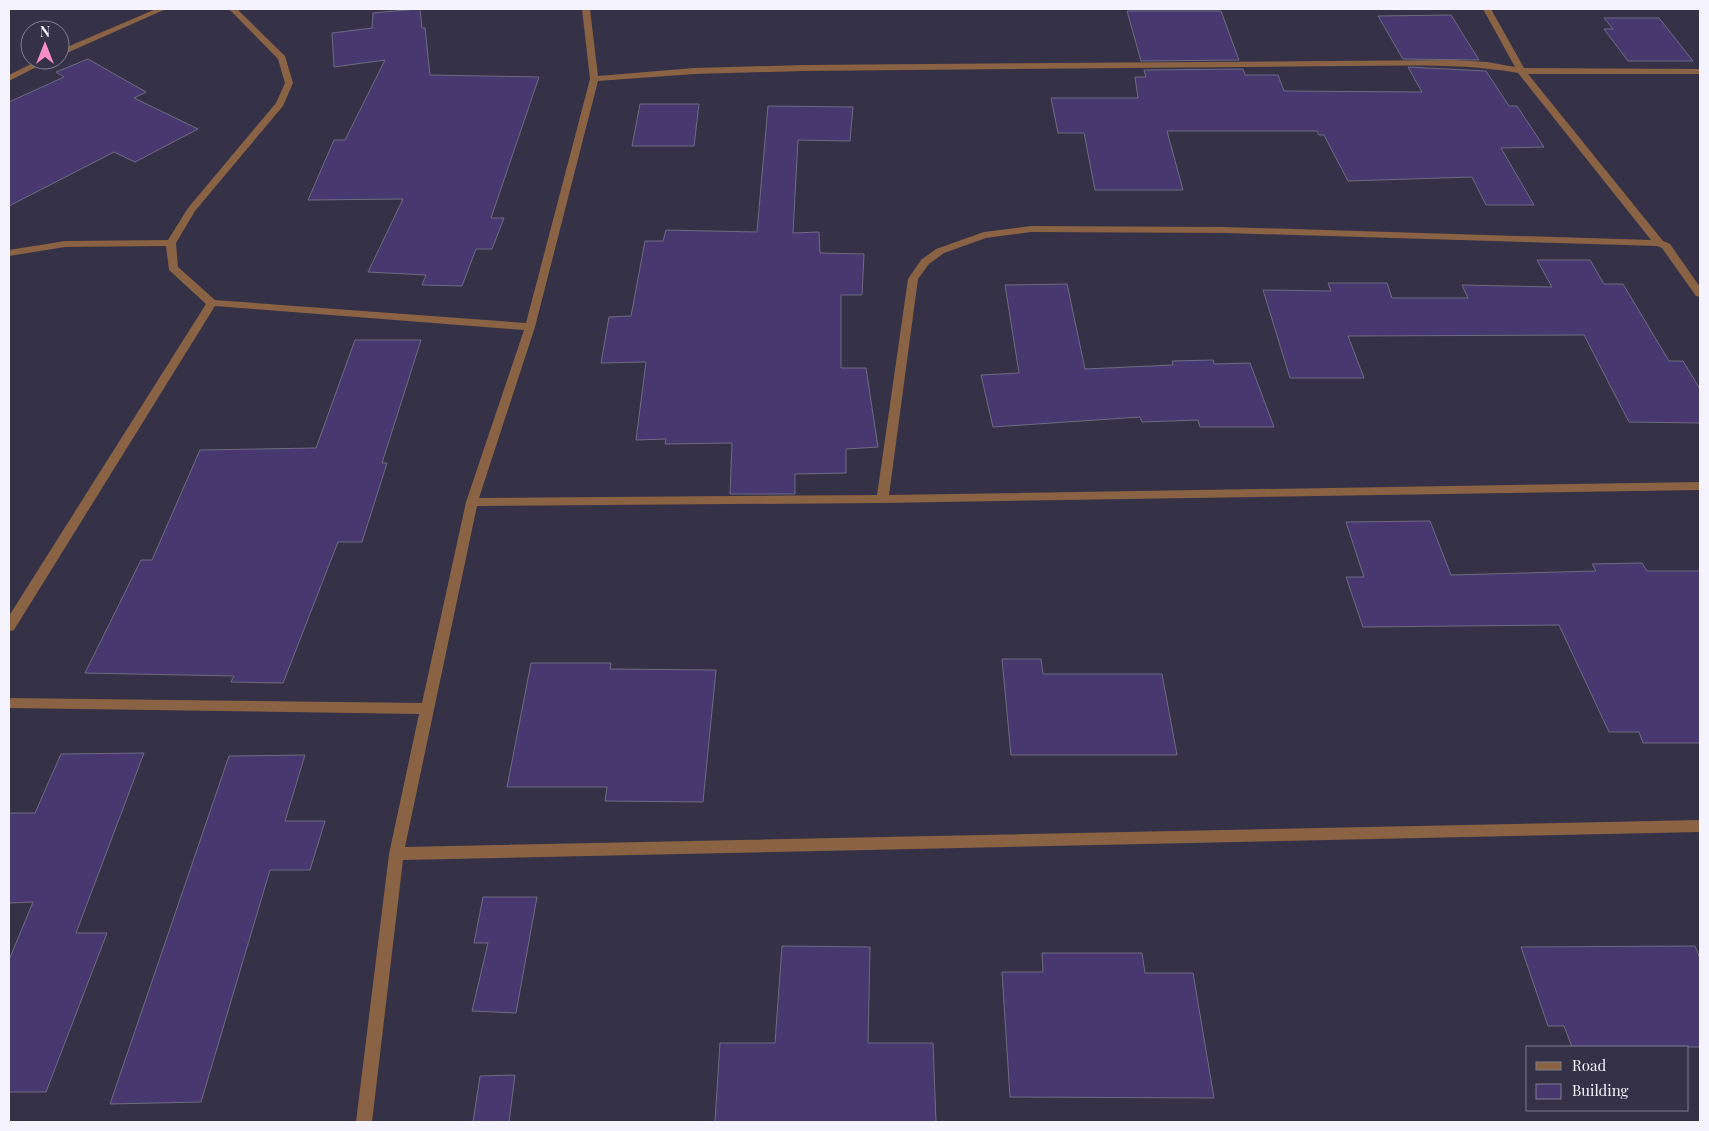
<svg xmlns="http://www.w3.org/2000/svg" width="1709" height="1131" font-family="'Playfair Display',serif">
	<rect width="100%" height="100%" fill="#353146"/>
	<!-- building -->
	<g fill="#473970" stroke="#6f6b82">
		<path d="M 417,9 L 420,9 L 422,28 L 425,28 L 430,75 L 539,77 L 491,218 L 504,218 L 492,249 L 476,249 L 462,286 L 422,285 L 426,275 L 368,272 L 403,199 L 308,200 L 334,140 L 345,140 L 385,60 L 334,67 L 332,33 L 372,28 L 373,13 Z"/>
		<path d="M 1127,11 L 1221,11 L 1239,60 L 1141,61 Z"/>
		<path d="M 1451,15 L 1479,60 L 1403,59 L 1378,16 Z"/>
		<path d="M 1604,18 L 1659,18 L 1693,61 L 1628,61 L 1604,29 L 1613,29 Z"/>
		<path d="M 88,59 L 146,92 L 134,98 L 198,129 L 135,162 L 114,152 L 9,206 L 9,102 L 64,77 L 56,72 Z"/>
		<path d="M 1408,67 L 1486,71 L 1509,106 L 1517,106 L 1544,147 L 1501,148 L 1534,205 L 1486,205 L 1472,177 L 1348,181 L 1324,135 L 1319,135 L 1317,131 L 1167,131 L 1183,190 L 1095,190 L 1084,133 L 1058,133 L 1051,98 L 1138,98 L 1135,77 L 1146,77 L 1144,70 L 1243,69 L 1245,75 L 1278,75 L 1284,91 L 1422,92 Z"/>
		<path d="M 640,104 L 699,104 L 694,146 L 632,146 Z"/>
		<path d="M 768,106 L 853,107 L 850,141 L 798,140 L 793,233 L 819,232 L 820,253 L 864,254 L 862,295 L 841,295 L 841,368 L 866,368 L 878,447 L 846,449 L 846,473 L 795,474 L 795,494 L 730,494 L 732,443 L 665,444 L 666,439 L 636,440 L 646,362 L 601,363 L 609,317 L 631,316 L 645,241 L 663,241 L 666,230 L 757,232 Z"/>
		<path d="M 1537,260 L 1590,260 L 1604,284 L 1623,284 L 1669,361 L 1683,361 L 1700,389 L 1700,423 L 1629,422 L 1584,335 L 1348,336 L 1364,378 L 1290,378 L 1263,290 L 1331,291 L 1328,283 L 1387,283 L 1392,298 L 1468,298 L 1462,285 L 1552,287 Z"/>
		<path d="M 1067,284 L 1085,369 L 1173,365 L 1172,361 L 1213,360 L 1214,364 L 1250,363 L 1274,427 L 1200,427 L 1198,420 L 1142,422 L 1140,417 L 993,427 L 981,375 L 1019,373 L 1005,285 Z"/>
		<path d="M 355,340 L 421,340 L 382,463 L 387,463 L 362,542 L 338,542 L 283,683 L 231,682 L 234,676 L 85,673 L 141,560 L 152,560 L 200,450 L 316,448 Z"/>
		<path d="M 1430,521 L 1451,575 L 1596,571 L 1592,564 L 1642,563 L 1647,571 L 1700,571 L 1700,743 L 1643,743 L 1639,732 L 1609,732 L 1559,625 L 1363,627 L 1346,577 L 1364,577 L 1346,522 Z"/>
		<path d="M 1002,659 L 1041,659 L 1043,674 L 1162,674 L 1177,755 L 1011,755 Z"/>
		<path d="M 531,663 L 611,663 L 610,669 L 716,670 L 703,802 L 605,801 L 607,787 L 507,787 Z"/>
		<path d="M 144,753 L 76,933 L 107,933 L 46,1092 L 9,1092 L 9,960 L 33,902 L 9,903 L 9,813 L 35,813 L 61,754 Z"/>
		<path d="M 305,755 L 285,821 L 325,821 L 310,870 L 270,870 L 201,1102 L 110,1104 L 229,756 Z"/>
		<path d="M 483,897 L 537,897 L 516,1013 L 472,1011 L 488,943 L 474,943 Z"/>
		<path d="M 782,946 L 870,947 L 868,1043 L 933,1043 L 936,1122 L 715,1122 L 720,1043 L 775,1043 Z"/>
		<path d="M 1695,946 L 1700,958 L 1700,1047 L 1572,1047 L 1564,1026 L 1548,1026 L 1521,947 Z"/>
		<path d="M 1042,953 L 1142,953 L 1145,973 L 1193,973 L 1214,1098 L 1010,1097 L 1002,972 L 1043,972 Z"/>
		<path d="M 515,1075 L 509,1122 L 473,1122 L 480,1076 Z"/>
	</g>
	<g fill="none" stroke-linecap="round" stroke-linejoin="round">
		<!-- street -->
		<g fill="#8a6244" fill-rule="evenodd">
			<path d="M 156,9 L 166,9 L 60,56 L 60,50 Z"/>
			<path d="M 229,9 L 237,9 L 285,56 L 293,83 L 283,106 L 195,211 L 176,243 L 178,267 L 215,300 L 526,323 L 590,79 L 582,9 L 590,9 L 598,76 L 694,68 L 803,65 L 1453,60 L 1487,62 L 1515,67 L 1483,9 L 1491,9 L 1524,68 L 1700,69 L 1700,74 L 1528,74 L 1663,241 L 1670,244 L 1700,287 L 1700,297 L 1696,296 L 1662,248 L 1657,246 L 1225,233 L 1031,232 L 986,238 L 944,253 L 929,264 L 918,279 L 889,495 L 1700,482 L 1700,490 L 882,503 L 477,506 L 405,847 L 1700,820 L 1700,832 L 403,860 L 372,1122 L 356,1122 L 389,854 L 419,714 L 9,708 L 9,698 L 422,703 L 466,502 L 524,330 L 215,306 L 14,630 L 9,631 L 9,616 L 206,304 L 169,270 L 166,246 L 65,247 L 9,256 L 9,250 L 65,241 L 168,240 L 188,208 L 276,103 L 285,83 L 278,59 ZM 1346,66 C 1404,66 1461,63 1518,73 L 1651,240 L 1225,227 L 1031,226 L 984,232 L 936,249 L 921,260 L 908,279 L 877,495 L 479,498 L 535,327 L 598,81 L 694,74 L 803,71 Z"/>
			<path d="M 39,60 L 50,60 L 9,81 L 9,75 Z"/>
		</g>
	</g>
	<!-- border -->
	<rect width="1709" height="1131" fill="none" stroke="#f5f3fe" stroke-width="20"/>
	<!-- legend -->
	<rect x="1526" y="1046" width="162" height="65" fill="#353146" stroke="#827f90"/>
	<rect x="1536" y="1062" width="25" height="8" fill="#8a6244" stroke="#827f90"/>
	<text x="1572" y="1071" font-size="15" fill="#f5f3fe">Road</text>
	<rect x="1536" y="1084" width="25" height="15" fill="#473970" stroke="#827f90"/>
	<text x="1572" y="1096" font-size="15" fill="#f5f3fe">Building</text>
	<!-- north arrow -->
	<g transform="translate(45 45)"><circle r="24" fill="#353146" stroke="#827f90"/>
	<path d="M0-4L9 19L0 12L-9 19Z" fill="#fa8fc7"/>
	<text y="-8" font-size="14" font-weight="bold" text-anchor="middle" fill="#f5f3fe">N</text>
	</g>
</svg>
